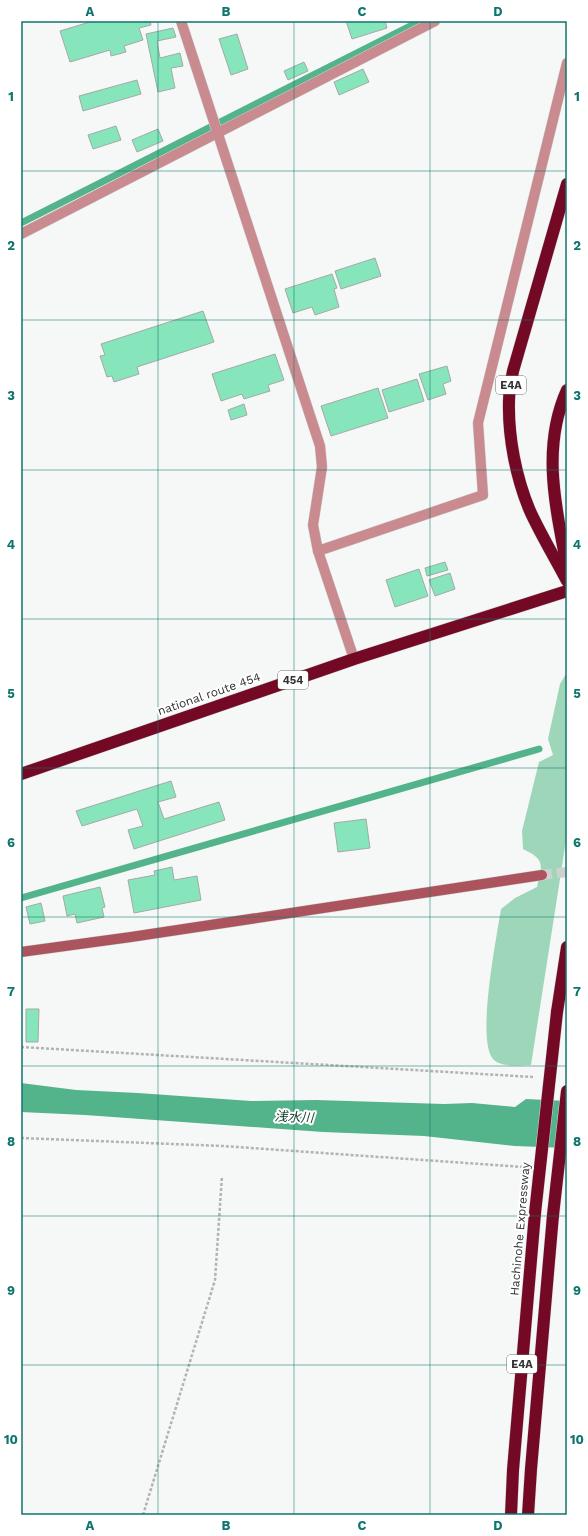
<svg xmlns="http://www.w3.org/2000/svg" width="588" height="1536" font-family="'Work Sans','Noto Sans JP',sans-serif">
	<rect width="100%" height="100%" fill="#f5f8f6"/>
	<!-- green -->
	<path fill="#9ed6ba" d="M 567,672 L 567,834 L 531,1065 C 520,1065 501,1068 493,1059 C 476,1040 497,935 501,909 L 515,898 L 537,887 C 542,865 546,860 523,849 L 522,831 L 539,762 L 553,755 L 548,739 L 560,684 Z"/>
	<!-- water -->
	<path fill="#53b38a" d="M 21,1083 L 76,1090 L 138,1093 L 251,1101 L 316,1100 L 444,1104 L 472,1103 L 515,1107 L 526,1099 L 567,1101 L 567,1148 L 515,1146 L 424,1136 L 323,1132 L 85,1115 L 21,1112 Z"/>
	<g fill="none" stroke-linecap="round" stroke-linejoin="round">
		<!-- stream -->
		<g stroke="#53b38a" stroke-width="7">
			<path d="M 21,223 L 420,21"/>
			<path d="M 21,898 L 539,749"/>
		</g>
	</g>
	<!-- building -->
	<g fill="#86e5ba" stroke="#a5a9a7">
		<path d="M 93,21 L 150,21 L 151,25 L 139,28 L 143,40 L 124,46 L 126,52 L 111,56 L 110,50 L 70,62 L 60,31 Z"/>
		<path d="M 346,21 L 385,21 L 387,28 L 352,39 Z"/>
		<path d="M 173,28 L 176,37 L 157,41 L 160,58 L 180,53 L 183,66 L 171,68 L 175,88 L 158,92 L 146,34 Z"/>
		<path d="M 237,34 L 248,69 L 231,75 L 219,39 Z"/>
		<path d="M 304,62 L 308,71 L 288,80 L 284,71 Z"/>
		<path d="M 363,69 L 369,82 L 339,95 L 334,82 Z"/>
		<path d="M 137,80 L 141,94 L 83,111 L 79,96 Z"/>
		<path d="M 116,126 L 121,140 L 93,149 L 88,135 Z"/>
		<path d="M 158,129 L 163,141 L 137,152 L 132,140 Z"/>
		<path d="M 375,258 L 381,276 L 341,289 L 335,271 Z"/>
		<path d="M 332,274 L 337,288 L 334,289 L 339,307 L 315,315 L 312,307 L 293,313 L 285,289 Z"/>
		<path d="M 203,311 L 214,342 L 137,367 L 139,374 L 114,382 L 112,376 L 107,377 L 100,356 L 105,355 L 101,344 Z"/>
		<path d="M 275,354 L 284,380 L 268,385 L 270,391 L 244,399 L 242,394 L 221,401 L 212,374 Z"/>
		<path d="M 447,366 L 451,381 L 443,384 L 446,394 L 428,400 L 419,374 Z"/>
		<path d="M 417,379 L 424,401 L 389,412 L 382,390 Z"/>
		<path d="M 378,388 L 388,418 L 331,436 L 321,406 Z"/>
		<path d="M 244,404 L 247,415 L 231,420 L 228,410 Z"/>
		<path d="M 445,562 L 448,570 L 427,576 L 425,568 Z"/>
		<path d="M 419,569 L 428,596 L 395,607 L 386,580 Z"/>
		<path d="M 450,573 L 455,589 L 435,596 L 429,580 Z"/>
		<path d="M 171,781 L 176,797 L 158,802 L 164,819 L 219,802 L 225,820 L 134,849 L 128,830 L 143,826 L 137,809 L 82,826 L 76,811 Z"/>
		<path d="M 366,819 L 370,848 L 338,852 L 334,823 Z"/>
		<path d="M 172,867 L 174,880 L 197,876 L 201,900 L 134,913 L 128,880 L 155,875 L 154,871 Z"/>
		<path d="M 100,887 L 105,907 L 102,908 L 104,917 L 77,923 L 75,914 L 67,916 L 63,896 Z"/>
		<path d="M 41,903 L 45,921 L 30,924 L 26,907 Z"/>
		<path d="M 26,1009 L 39,1009 L 38,1042 L 26,1042 Z"/>
	</g>
	<g fill="none" stroke-linecap="round" stroke-linejoin="round">
		<!-- secondary-tunnel -->
		<path stroke="#ced1cf" stroke-width="10" stroke-dasharray="10 5" stroke-linecap="butt" d="M 542,875 L 567,872"/>
		<!-- street casing -->
		<g stroke="#d2d5d3" stroke-width="11">
			<g id="street">
				<path d="M 181,21 L 320,446 L 322,467 L 313,525 L 318,551 L 354,659"/>
				<path d="M 21,234 L 435,21"/>
				<path d="M 318,551 L 483,495 L 478,423 L 567,63"/>
			</g>
		</g>
		<!-- secondary casing -->
		<g stroke="#d2d5d3" stroke-width="11">
			<path id="secondary" d="M 21,952 L 131,937 L 542,875"/>
		</g>
		<!-- highway casing -->
		<g stroke="#d2d5d3" stroke-width="13">
			<g id="highway">
				<path d="M 567,184 L 513,371 C 511,381 509,391 509,401 C 508,437 516,478 530,511 C 541,535 555,558 567,581"/>
				<path d="M 567,390 C 541,448 556,508 567,567"/>
				<path d="M 21,774 L 354,659 L 567,591"/>
				<path d="M 557,1012 L 567,947"/>
				<path d="M 511,1515 L 513,1470 L 535,1213"/>
				<path d="M 528,1515 L 531,1469 L 553,1215"/>
			</g>
		</g>
		<!-- path -->
		<g stroke="#b2b4b3" stroke-width="2.5" stroke-dasharray="3 2" stroke-linecap="butt">
			<path d="M 21,1047 L 533,1077"/>
			<path d="M 21,1138 L 223,1146 L 523,1167"/>
			<path d="M 143,1515 L 215,1280 L 222,1176"/>
		</g>
		<!-- street -->
		<use href="#street" stroke="#c98b8f" stroke-width="10"/>
		<!-- secondary -->
		<use href="#secondary" stroke="#ac545e" stroke-width="10"/>
		<!-- highway -->
		<use href="#highway" stroke="#730925" stroke-width="12"/>
		<!-- highway-bridge casing -->
		<g stroke="#d2d5d3" stroke-width="13" stroke-linecap="butt">
			<g id="highway-bridge">
				<path d="M 535,1213 L 557,1012"/>
				<path d="M 553,1215 L 567,1091"/>
			</g>
		</g>
		<!-- highway-bridge -->
		<use href="#highway-bridge" stroke="#730925" stroke-width="12"/>
	</g>
	<!-- grid -->
	<path fill="none" stroke="#0f766e" stroke-width="1" stroke-opacity="0.55" d="M 158,21 L 158,1515M 294,21 L 294,1515M 430,21 L 430,1515M 21,171 L 567,171M 21,320 L 567,320M 21,470 L 567,470M 21,619 L 567,619M 21,768 L 567,768M 21,917 L 567,917M 21,1066 L 567,1066M 21,1216 L 567,1216M 21,1365 L 567,1365"/>
	<g text-anchor="middle" dominant-baseline="central" stroke-width="4" stroke-linejoin="round" paint-order="stroke">
		<!-- shield labels -->
		<g fill="#fff" stroke="#6f7070" stroke-width="1">
			<rect x="496" y="376" width="30" height="18" rx="3"/>
			<rect x="278" y="671" width="30" height="18" rx="3"/>
			<rect x="507" y="1355" width="30" height="18" rx="3"/>
		</g>
		<g font-size="11" font-weight="bold" fill="#313332">
			<text x="511" y="385">E4A</text>
			<text x="293" y="680">454</text>
			<text x="522" y="1364">E4A</text>
		</g>
		<!-- street labels -->
		<g font-size="12" fill="#313332" stroke="#fff">
			<text transform="translate(209 694) rotate(-19)">national route 454</text>
			<text transform="translate(520 1229) rotate(-85)">Hachinohe Expressway</text>
		</g>
		<!-- water labels -->
		<g font-size="13" font-style="italic" fill="#194231" stroke="#fff">
			<text transform="translate(294 1117) rotate(3)">浅水川</text>
		</g>
	</g>
	<!-- border -->
	<rect width="588" height="1536" fill="none" stroke="#ffffff" stroke-width="44"/>
	<rect x="22" y="22" width="544" height="1492" fill="none" stroke="#0f766e" stroke-width="1.5"/>
	<g font-size="13" text-anchor="middle" font-weight="bold" fill="#0f766e">
		<text x="90" y="16">A</text>
		<text x="226" y="16">B</text>
		<text x="362" y="16">C</text>
		<text x="498" y="16">D</text>
		<text x="11" y="101">1</text>
		<text x="577" y="101">1</text>
		<text x="11" y="250">2</text>
		<text x="577" y="250">2</text>
		<text x="11" y="400">3</text>
		<text x="577" y="400">3</text>
		<text x="11" y="549">4</text>
		<text x="577" y="549">4</text>
		<text x="11" y="698">5</text>
		<text x="577" y="698">5</text>
		<text x="11" y="847">6</text>
		<text x="577" y="847">6</text>
		<text x="11" y="996">7</text>
		<text x="577" y="996">7</text>
		<text x="11" y="1146">8</text>
		<text x="577" y="1146">8</text>
		<text x="11" y="1295">9</text>
		<text x="577" y="1295">9</text>
		<text x="11" y="1444">10</text>
		<text x="577" y="1444">10</text>
		<text x="90" y="1530">A</text>
		<text x="226" y="1530">B</text>
		<text x="362" y="1530">C</text>
		<text x="498" y="1530">D</text>
	</g>
</svg>
